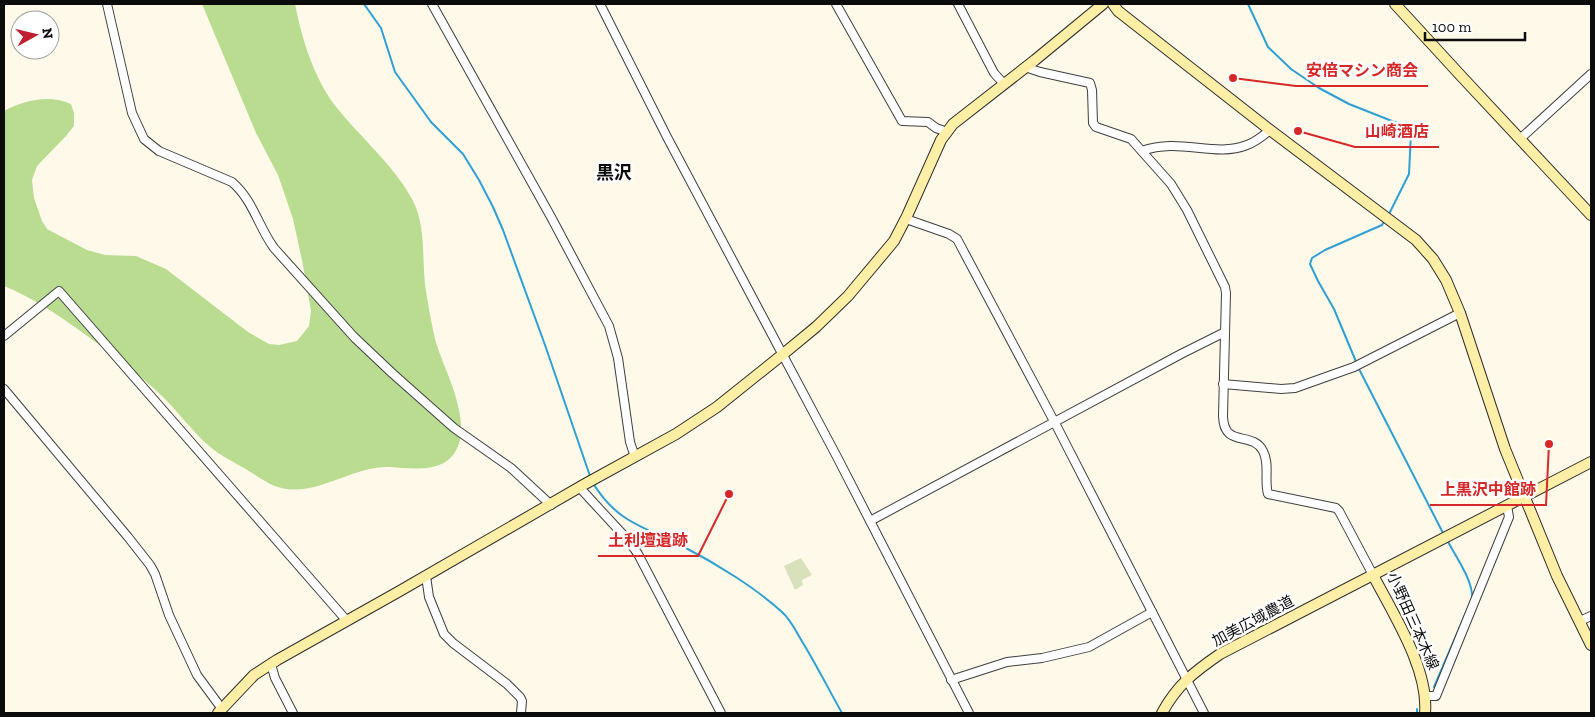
<svg xmlns="http://www.w3.org/2000/svg" width="1595" height="717" font-family="'Zilla Slab','Noto Sans JP',serif">
	<rect width="100%" height="100%" fill="#fff9ea"/>
	<!-- forest -->
	<path fill="#b9dc91" d="M 202,4 L 295,4 C 302,39 314,79 337,108 C 361,138 393,164 412,199 C 426,225 422,255 425,284 C 427,299 430,315 433,330 C 437,353 450,375 456,398 C 461,416 465,436 455,452 C 442,474 410,468 389,467 C 348,466 311,503 270,484 C 261,479 252,473 244,468 C 232,461 219,455 209,446 C 192,431 179,413 163,397 C 137,372 108,351 79,330 C 55,313 31,297 4,286 L 4,111 C 23,100 50,94 71,104 L 74,113 L 74,126 L 66,136 L 37,166 L 32,180 L 34,198 L 42,221 L 47,229 L 87,250 L 105,255 L 136,256 L 166,269 L 248,332 L 269,344 L 279,345 L 297,341 L 309,326 L 311,311 L 303,265 L 293,219 L 278,175 L 256,133 Z"/>
	<!-- cemetery -->
	<path fill="#d8e1bb" d="M 801,558 L 812,575 L 802,580 L 803,585 L 795,590 L 784,566 Z"/>
	<g fill="none" stroke-linecap="round" stroke-linejoin="round">
		<!-- stream -->
		<g stroke="#309fd3" stroke-width="2">
			<path d="M 364,4 L 381,28 L 395,72 L 431,122 L 463,154 L 479,180 L 493,207 L 503,230 L 545,345 L 590,476"/>
			<path d="M 1248,4 L 1268,47 L 1291,69 L 1319,88 L 1349,104 L 1402,125 L 1409,130 L 1411,133 L 1409,174 L 1389,214"/>
			<path d="M 1357,364 L 1334,309 L 1318,281 L 1310,264 L 1312,258 L 1325,250 L 1382,225 L 1385,220"/>
			<path d="M 1359,369 L 1443,533"/>
			<path d="M 593,483 C 617,523 645,527 684,547 C 715,563 756,588 782,612 C 791,620 797,633 803,643 C 817,666 829,690 842,713"/>
			<path d="M 1447,540 C 1455,555 1474,582 1472,599"/>
			<path d="M 1434,687 L 1468,608"/>
			<path d="M 1417,713 L 1417,709"/>
		</g>
		<!-- street casing -->
		<g stroke="#3f3f3f" stroke-width="10">
			<g id="street">
				<path d="M 107,4 L 132,113 L 144,139 L 159,151 L 232,182 C 253,200 258,226 274,248 L 354,337 L 392,373 L 454,428 L 511,468 L 551,505"/>
				<path d="M 432,4 L 551,217 L 609,326 L 618,358 L 630,442 L 635,457"/>
				<path d="M 600,4 L 667,137 L 836,455 L 969,713"/>
				<path d="M 836,4 L 902,121 L 928,122 L 936,128 L 947,132"/>
				<path d="M 958,4 L 994,73 L 1004,84"/>
				<path d="M 1025,67 L 1040,72 L 1090,83 L 1092,90 L 1093,123 L 1096,127 L 1131,139 L 1171,184 L 1187,210 L 1225,287 L 1226,293 L 1223,416 C 1224,449 1252,430 1263,451 C 1270,464 1264,480 1268,494 L 1336,508 L 1339,511 L 1373,575"/>
				<path d="M 1520,139 L 1591,74"/>
				<path d="M 1142,151 C 1180,137 1214,158 1247,145 C 1256,142 1263,136 1270,130"/>
				<path d="M 906,219 L 949,234 L 957,239 L 1055,423 L 1204,713"/>
				<path d="M 4,336 L 59,291 L 347,621"/>
				<path d="M 1223,384 L 1281,389 L 1295,388 L 1354,367 L 1460,313"/>
				<path d="M 4,389 L 128,537 L 150,565 L 155,574 L 169,615 L 197,675 L 222,709"/>
				<path d="M 580,488 L 628,540 L 638,554 L 721,713"/>
				<path d="M 870,521 L 1181,354 L 1225,332"/>
				<path d="M 426,576 L 429,597 L 444,634 L 453,643 L 507,684 L 520,697 L 522,701 L 521,713"/>
				<path d="M 1580,621 L 1591,616"/>
				<path d="M 271,664 L 275,678 L 293,713"/>
				<path d="M 951,680 L 1007,662 L 1042,658 L 1089,647 L 1152,612"/>
				<path d="M 1425,696 L 1436,696 L 1509,517 L 1507,506"/>
			</g>
		</g>
		<!-- secondary casing -->
		<g stroke="#2e2e2e" stroke-width="12">
			<g id="secondary">
				<path d="M 1113,4 L 1118,11 L 1270,130 L 1416,240 L 1433,259 L 1446,280 L 1460,313 L 1505,449 L 1557,576 L 1591,645"/>
				<path d="M 1395,4 L 1462,77 L 1591,215"/>
				<path d="M 1373,575 C 1393,614 1429,669 1425,713"/>
				<path d="M 218,713 L 254,675 L 277,660 L 398,592 L 585,484 L 676,434 L 717,407 L 782,355 L 816,327 L 848,296 L 894,241 L 907,216 L 941,140 L 953,124 L 1035,60 L 1103,4"/>
				<path d="M 1162,713 C 1177,685 1194,672 1220,654 L 1591,462"/>
			</g>
		</g>
		<!-- street -->
		<use href="#street" stroke="#fff" stroke-width="8"/>
		<!-- secondary -->
		<use href="#secondary" stroke="#ffeea5" stroke-width="10"/>
	</g>
	<g text-anchor="middle" dominant-baseline="central" stroke-width="5" stroke-linejoin="round" paint-order="stroke">
		<!-- street labels -->
		<g font-size="15" fill="#0c0c0c" stroke="#fff">
			<text transform="translate(1253 621) rotate(-28)">加美広域農道</text>
			<text transform="translate(1413 621) rotate(66)">小野田三本木線</text>
		</g>
		<!-- quarter labels -->
		<g font-size="18" font-weight="bold" fill="#0c0c0c" stroke="#fff">
			<text x="614" y="173">黒沢</text>
		</g>
	</g>
	<!-- callouts -->
	<path fill="none" stroke="#d62828" stroke-width="2" d="M1233 78L1296 86H1428M1298 131L1355 147H1439M1549 444L1546 505H1430M729 494L698 556H598"/>
	<g fill="#d62828" stroke="#fff" stroke-width="2">
		<circle cx="1233" cy="78" r="5"/>
		<circle cx="1298" cy="131" r="5"/>
		<circle cx="1549" cy="444" r="5"/>
		<circle cx="729" cy="494" r="5"/>
	</g>
	<g font-size="16" text-anchor="middle" font-weight="bold" fill="#d62828" stroke="#fff" stroke-width="5" stroke-linejoin="round" paint-order="stroke">
		<text x="1362" y="76">安倍マシン商会</text>
		<text x="1397" y="137">山崎酒店</text>
		<text x="1488" y="495">上黒沢中館跡</text>
		<text x="648" y="546">土利壇遺跡</text>
	</g>
	<!-- border -->
	<rect width="1595" height="717" fill="none" stroke="#0c0c0c" stroke-width="10"/>
	<!-- north arrow -->
	<g transform="translate(35 35) rotate(82)"><circle r="24" fill="#ffffff" stroke="#9e9e9e"/>
	<path d="M0-4L9 19L0 12L-9 19Z" fill="#c11e32"/>
	<text y="-8" font-size="14" font-weight="bold" text-anchor="middle" fill="#0c0c0c">N</text>
	</g>
	<!-- scale -->
	<path d="M1425 32v8h100v-8" fill="none" stroke="#0c0c0c" stroke-width="2.5"/>
	<text x="1432" y="32" font-size="15" fill="#0c0c0c" stroke="#ffffff" stroke-width="4" paint-order="stroke">100 m</text>
</svg>
